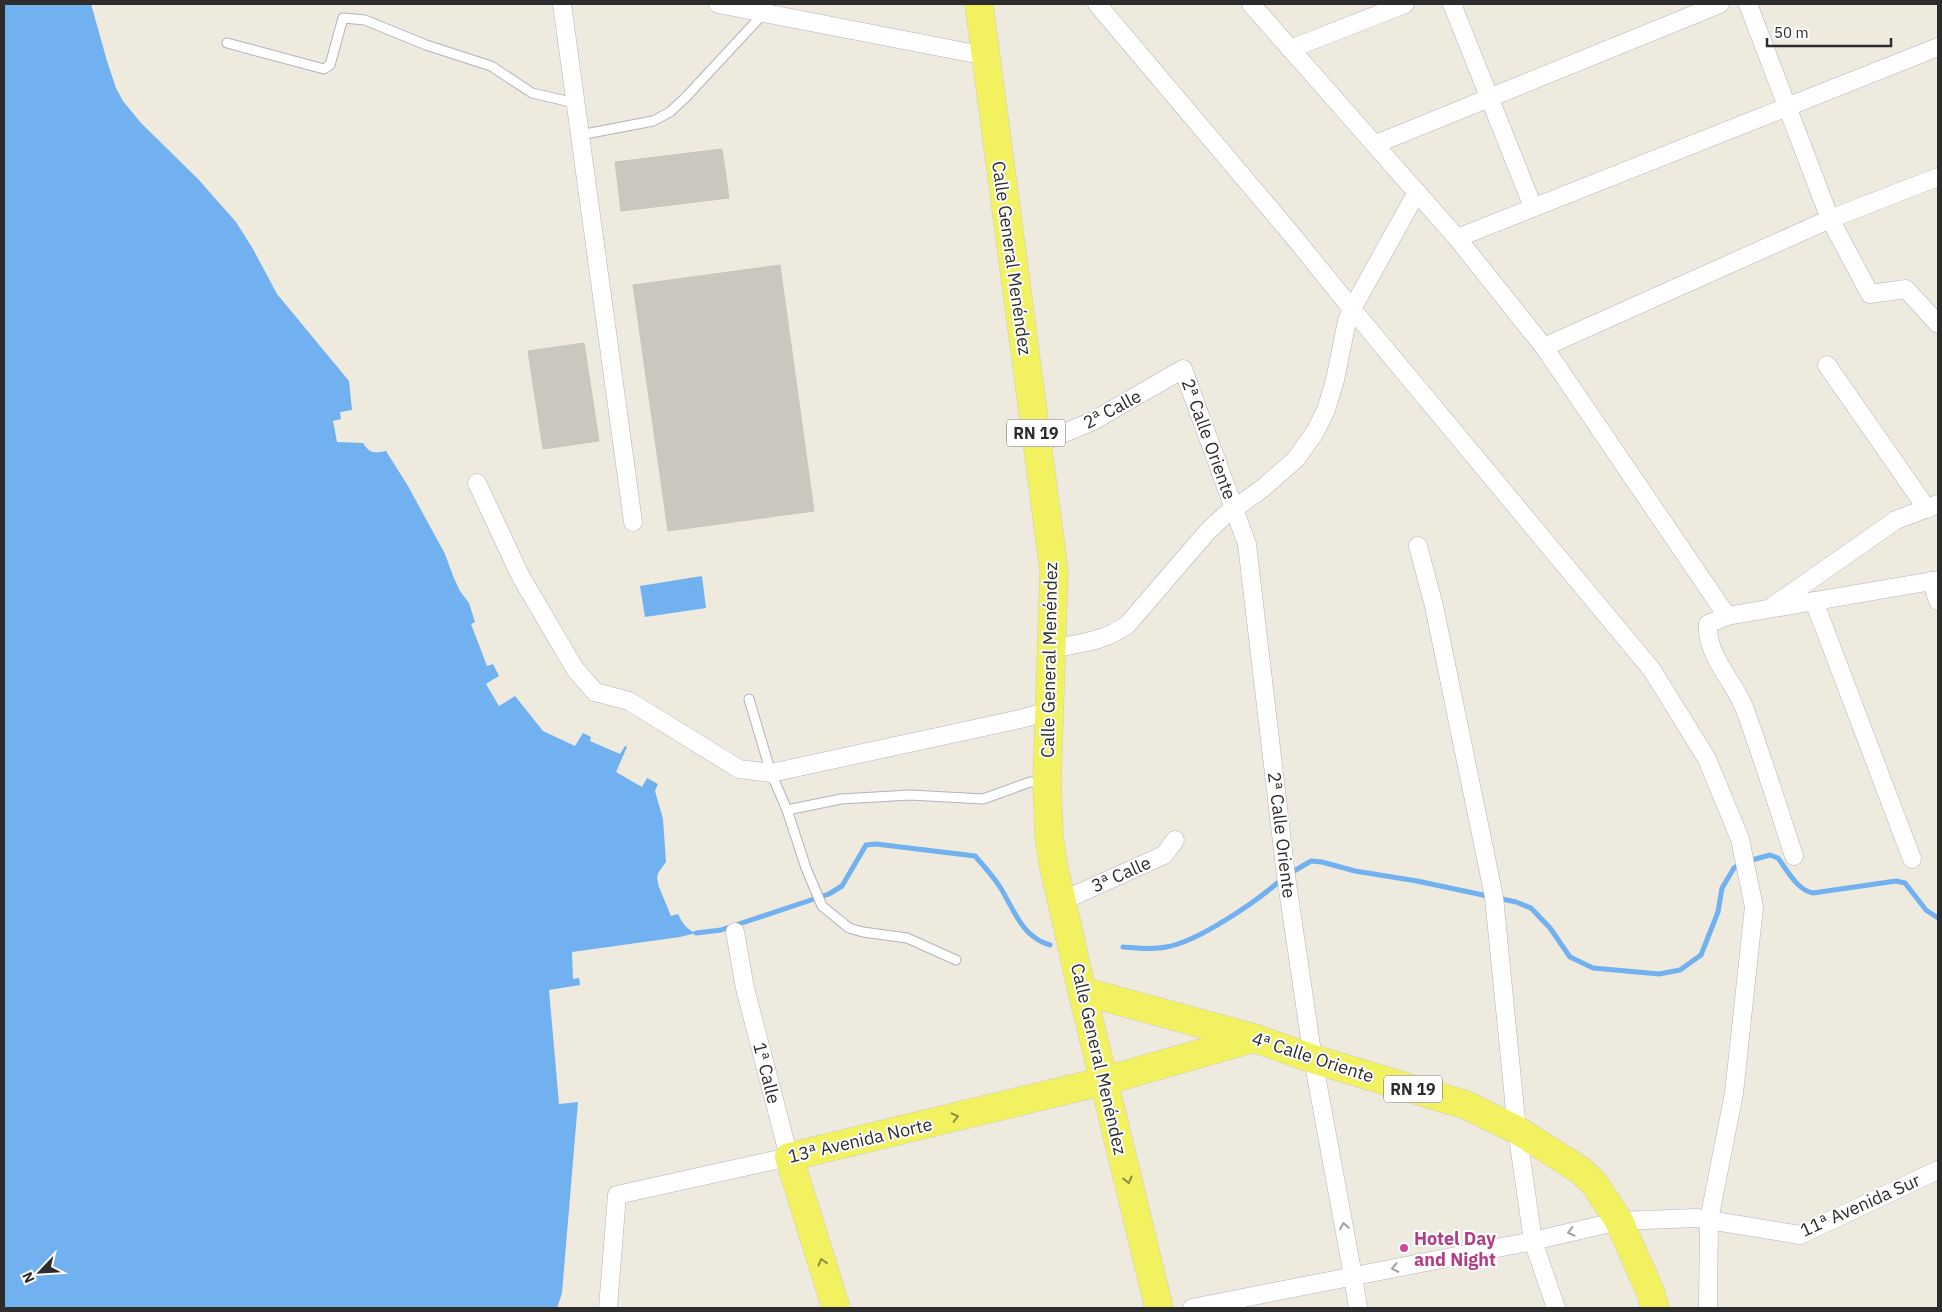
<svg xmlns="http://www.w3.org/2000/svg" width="1942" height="1312" font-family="'IBM Plex Sans',sans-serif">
	<rect width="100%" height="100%" fill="#eeeade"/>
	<!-- water -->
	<g fill="#71b1f0">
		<path d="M 4,4 L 91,4 L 107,61 L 116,88 L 123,101 L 141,123 L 198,179 L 236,222 L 253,249 L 277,294 L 349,381 L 352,410 L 340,412 L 341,419 L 333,421 L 337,442 L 363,443 C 370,454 374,453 386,451 L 408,486 L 445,554 L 453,576 L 460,591 L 469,603 L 475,622 L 471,624 L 487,666 L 493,664 L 499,676 L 486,684 L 499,706 L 515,696 L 543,731 L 575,746 L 583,733 L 591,737 L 590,741 L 620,754 L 625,746 L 627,747 L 616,772 L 642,787 L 647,778 L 658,784 L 655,791 L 663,819 L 666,862 L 658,873 L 657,878 L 659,887 L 671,916 L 678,914 C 683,924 686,929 696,933 L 680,937 L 572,952 L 573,979 L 579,978 L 580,985 L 549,990 L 559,1104 L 578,1102 L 562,1293 L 557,1308 L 4,1308 Z"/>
		<path d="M 702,576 L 706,608 L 645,617 L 640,586 Z"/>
	</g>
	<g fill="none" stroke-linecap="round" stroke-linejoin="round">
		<!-- stream -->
		<g stroke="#71b1f0" stroke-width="5">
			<path d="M 1289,874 L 1311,861 L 1322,862 L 1355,871 L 1417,881 L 1516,902 L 1531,908 L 1550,928 L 1570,957 L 1593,968 L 1659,974 L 1680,970 L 1701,955 L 1718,912 L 1722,888 L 1734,868 L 1741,863 L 1770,855 L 1778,858 C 1787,870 1797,890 1813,893 L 1896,881 L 1905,883 L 1926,910 L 1938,918"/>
			<path d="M 696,933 L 721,930 L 829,894 L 842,886 L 866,845 L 876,844 L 975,856 C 984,866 993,876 1000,887 C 1015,911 1021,936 1050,945"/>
			<path d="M 1123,947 C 1137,948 1152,950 1166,947 C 1198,942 1257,901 1282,879"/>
		</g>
	</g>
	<!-- building -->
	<g fill="#c9c7be" stroke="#c9c7b8">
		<path d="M 722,149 L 729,198 L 621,211 L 615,162 Z"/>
		<path d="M 780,265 L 814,511 L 668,531 L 633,285 Z"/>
		<path d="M 584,343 L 599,441 L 543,449 L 528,351 Z"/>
	</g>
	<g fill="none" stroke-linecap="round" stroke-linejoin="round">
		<!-- service casing -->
		<g stroke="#b2b2bf" stroke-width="11">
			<g id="service">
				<path d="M 227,43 L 324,69 L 330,65 L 343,18 L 365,20 L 426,45 L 491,66 L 532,93 L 575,103"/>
				<path d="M 580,135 L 653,121 L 670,112 L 686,97 L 764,13"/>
				<path d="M 749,699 L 771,773 L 787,810 L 806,868 L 822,906 L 849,928 L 863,932 L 907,938 L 956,960"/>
				<path d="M 787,810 L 841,799 L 910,795 L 983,799 L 1030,782 L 1044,782"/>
			</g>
		</g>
		<!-- minor casing -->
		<g stroke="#b2b2bf" stroke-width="19">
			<g id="minor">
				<path d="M 562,4 L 633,522"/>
				<path d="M 718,4 L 986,56"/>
				<path d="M 1097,4 L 1293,236 L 1352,309 L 1652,670 L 1707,759 L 1740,839 L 1754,907 L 1734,1093 L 1709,1220 L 1708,1308"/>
				<path d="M 1251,4 L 1457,238 L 1544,347 L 1727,616"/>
				<path d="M 1452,4 L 1533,207"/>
				<path d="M 1748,4 L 1830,219 L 1870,294 L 1906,289 L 1938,324"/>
				<path d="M 1290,49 L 1405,4"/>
				<path d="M 1376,144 L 1720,4"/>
				<path d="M 1457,238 L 1938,47"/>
				<path d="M 1544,347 L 1830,219 L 1938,177"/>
				<path d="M 1827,365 L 1927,509"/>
				<path d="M 1038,444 L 1093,421 L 1183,369 L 1247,544 L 1286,876 L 1313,1059 L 1353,1276 L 1358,1308"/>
				<path d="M 477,483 L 521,577 L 575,669 L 595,692 L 629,701 L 739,769 L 771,773 L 1020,719 L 1049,711"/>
				<path d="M 1418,546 L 1434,606 L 1494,897 L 1517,1130 L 1533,1241 L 1556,1308"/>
				<path d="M 1931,581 L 1938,601"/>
				<path d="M 1814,601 L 1912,859"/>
				<path d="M 1773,606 L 1896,520 L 1938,504"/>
				<path d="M 1051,649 C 1080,643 1104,642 1128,624 L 1207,532 L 1224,516 L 1263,488 L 1296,459 L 1315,432 L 1326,410 L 1335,380 L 1347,321 L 1352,309 L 1417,192"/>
				<path d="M 1794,856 C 1778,807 1762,756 1744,707 C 1733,680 1706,655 1708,624 L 1727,616 L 1938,580"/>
				<path d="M 1062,901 L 1164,855 L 1175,840"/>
				<path d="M 608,1308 L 617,1195 L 789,1157 L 745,988 L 735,932"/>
				<path d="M 1192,1308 L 1533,1241 L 1619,1221 L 1696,1218 L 1800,1235 L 1938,1170"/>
			</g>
		</g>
		<!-- primary casing -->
		<g stroke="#ccc" stroke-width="29">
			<g id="primary">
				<path d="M 979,4 L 1054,571 L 1047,782 L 1049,836 L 1053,863 L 1082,991 L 1159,1308"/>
				<path d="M 1082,991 L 1254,1038 L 1313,1059 L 1466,1105 L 1517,1130 L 1580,1170 L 1594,1183 L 1619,1221 L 1650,1291 L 1655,1308"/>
				<path d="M 836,1308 L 789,1157 L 1104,1081 L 1254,1038"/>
			</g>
		</g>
		<!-- service -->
		<use href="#service" stroke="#fff" stroke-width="9"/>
		<!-- minor -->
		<use href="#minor" stroke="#fff" stroke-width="18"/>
		<!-- primary -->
		<use href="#primary" stroke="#f2f15f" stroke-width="28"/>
	</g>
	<!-- one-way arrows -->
	<defs><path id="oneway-chevron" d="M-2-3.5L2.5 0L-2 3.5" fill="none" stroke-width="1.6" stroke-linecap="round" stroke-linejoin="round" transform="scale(1.25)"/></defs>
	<g stroke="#8f8e46">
		<use href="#oneway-chevron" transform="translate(955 1117) rotate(-14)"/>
		<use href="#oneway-chevron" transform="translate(1128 1180) rotate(76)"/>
		<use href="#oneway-chevron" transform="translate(822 1262) rotate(-107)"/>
	</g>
	<g stroke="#a0a0a0">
		<use href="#oneway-chevron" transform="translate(1344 1226) rotate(-100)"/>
		<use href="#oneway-chevron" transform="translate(1571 1232) rotate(166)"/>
		<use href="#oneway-chevron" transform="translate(1395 1268) rotate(169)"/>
	</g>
	<!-- markers -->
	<circle fill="#d1479c" stroke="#fff" stroke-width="2" cx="1404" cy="1248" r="5"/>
	<g text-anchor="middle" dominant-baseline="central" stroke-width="4" stroke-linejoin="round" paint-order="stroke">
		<!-- shield labels -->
		<g fill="#fff" stroke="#6b6b6b" stroke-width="1">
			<rect x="1007" y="419.5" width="58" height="27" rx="4"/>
			<rect x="1384" y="1075.5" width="58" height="27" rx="4"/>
		</g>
		<g font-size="16" font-weight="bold" fill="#2c2c2c">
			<text x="1036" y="433">RN 19</text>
			<text x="1413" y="1089">RN 19</text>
		</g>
		<!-- street labels -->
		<g font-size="18" fill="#2c2c2c" stroke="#fff">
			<text transform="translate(1012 258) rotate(82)">Calle General Menéndez</text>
			<text transform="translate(1112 409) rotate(-28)">2ª Calle</text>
			<text transform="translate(1209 439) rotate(70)">2ª Calle Oriente</text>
			<text transform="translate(1049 660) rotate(-89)">Calle General Menéndez</text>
			<text transform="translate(1282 835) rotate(83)">2ª Calle Oriente</text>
			<text transform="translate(1121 874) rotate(-24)">3ª Calle</text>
			<text transform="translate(1313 1057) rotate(18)">4ª Calle Oriente</text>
			<text transform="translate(1099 1059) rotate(77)">Calle General Menéndez</text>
			<text transform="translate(767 1073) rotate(76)">1ª Calle</text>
			<text transform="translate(860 1140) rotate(-13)">13ª Avenida Norte</text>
			<text transform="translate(1860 1205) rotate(-24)">11ª Avenida Sur</text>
		</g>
		<!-- hotel labels -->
		<g font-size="18" font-weight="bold" fill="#b23c85" stroke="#fff" text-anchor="start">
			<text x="1414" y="1238">Hotel Day<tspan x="1414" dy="21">and Night</tspan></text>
		</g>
	</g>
	<!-- border -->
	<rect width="1942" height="1312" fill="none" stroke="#2c2c2c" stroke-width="10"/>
	<!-- north arrow -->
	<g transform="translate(40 1272) rotate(245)" stroke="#ffffff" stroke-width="4" paint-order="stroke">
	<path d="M0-4L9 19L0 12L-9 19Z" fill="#2c2c2c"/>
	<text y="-8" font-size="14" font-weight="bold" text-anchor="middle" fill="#2c2c2c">N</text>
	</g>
	<!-- scale -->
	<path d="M1767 38v8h124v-8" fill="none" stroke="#2c2c2c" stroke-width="2.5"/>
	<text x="1774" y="38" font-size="15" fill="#2c2c2c" stroke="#ffffff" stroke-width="4" paint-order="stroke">50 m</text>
</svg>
